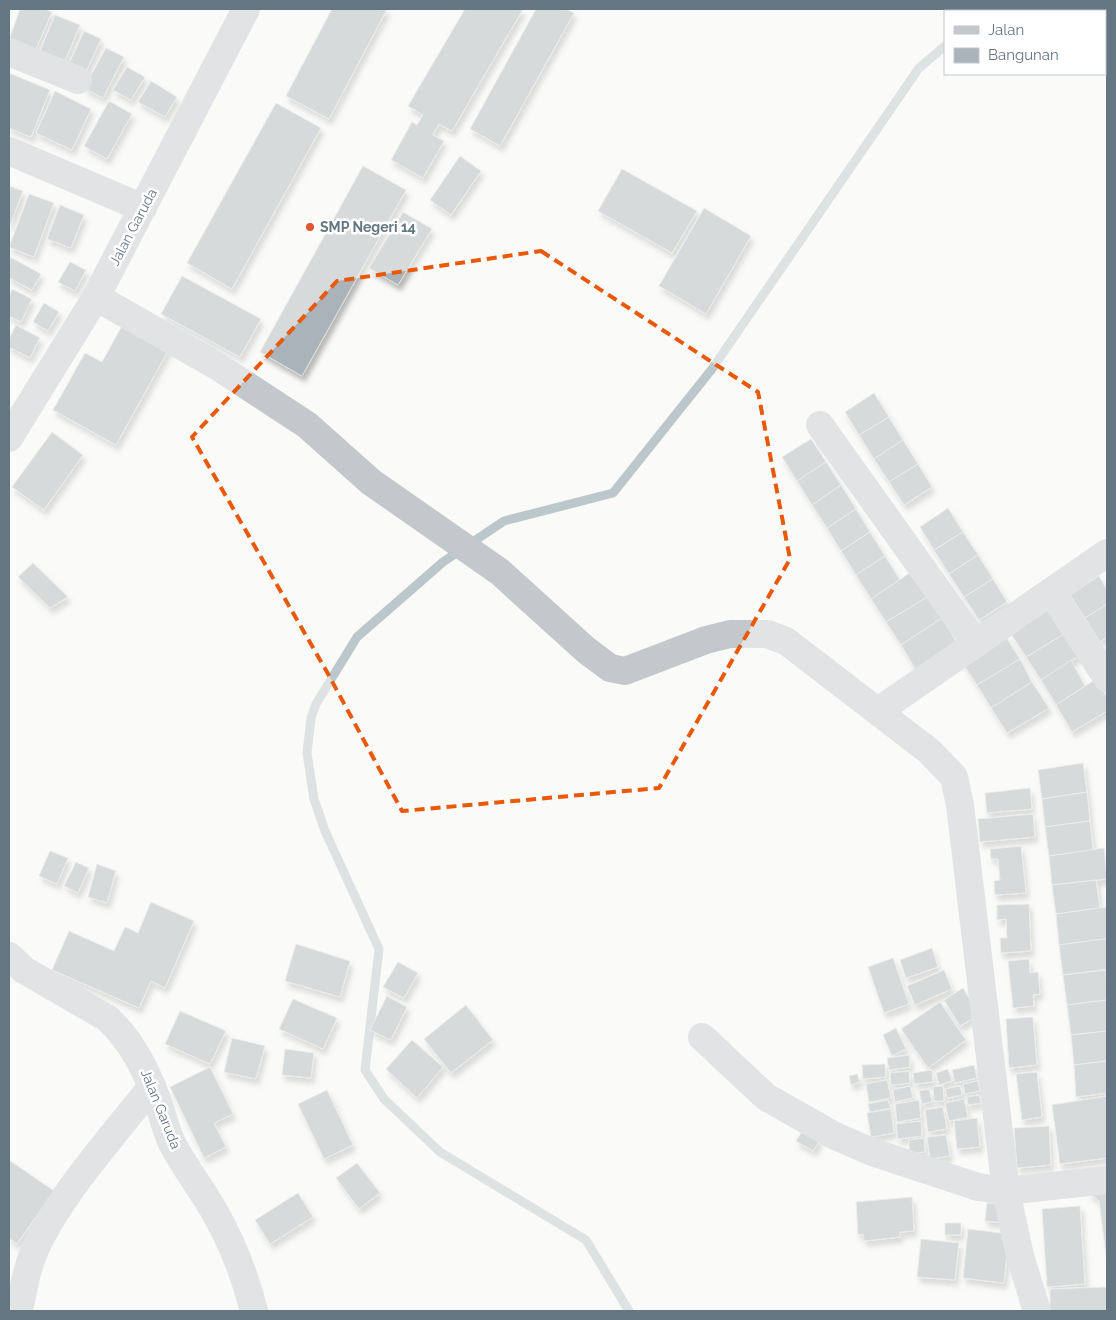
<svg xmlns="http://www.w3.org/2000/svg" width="1116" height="1320" font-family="Raleway,sans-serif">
	<defs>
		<filter id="shadow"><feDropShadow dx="3" dy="5.5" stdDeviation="2.5" flood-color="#0004"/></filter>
	</defs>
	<rect width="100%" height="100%" fill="#fafaf8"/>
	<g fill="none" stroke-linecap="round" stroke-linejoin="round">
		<!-- stream -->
		<g stroke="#bbc7cb" stroke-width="9">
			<path d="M 984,11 L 987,9"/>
			<path d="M 629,1311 L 586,1240 L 440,1152 L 384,1099 L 365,1070 L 379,949 L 325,831 L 314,799 L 307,753 L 311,718 L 316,704 L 357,637 L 443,562 L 504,521 L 613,493 L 712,369 L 919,68 L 945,46"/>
		</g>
	</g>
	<!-- building -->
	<g fill="#aab3b9" stroke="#dcdcda" filter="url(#shadow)">
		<path d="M 20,9 L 45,9 L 52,12 L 35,51 L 9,40 Z"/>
		<path d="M 332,9 L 387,9 L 329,119 L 286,96 Z"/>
		<path d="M 465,9 L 523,9 L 452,131 L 439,124 L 433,135 L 444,141 L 423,178 L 391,160 L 412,122 L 417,125 L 423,115 L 408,106 Z"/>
		<path d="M 536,9 L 566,9 L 574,13 L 500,146 L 470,129 Z"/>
		<path d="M 55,15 L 80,25 L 64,63 L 39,53 Z"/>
		<path d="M 84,31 L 101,39 L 85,74 L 68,66 Z"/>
		<path d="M 106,48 L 124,57 L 103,98 L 84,88 Z"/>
		<path d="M 127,67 L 145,77 L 131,100 L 113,90 Z"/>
		<path d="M 9,73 L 50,90 L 31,137 L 9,128 Z"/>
		<path d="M 151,81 L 177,97 L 165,117 L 138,102 Z"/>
		<path d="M 55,91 L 91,109 L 72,150 L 36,133 Z"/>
		<path d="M 109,101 L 132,114 L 107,159 L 84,146 Z"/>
		<path d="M 276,103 L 321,128 L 232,289 L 187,263 Z"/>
		<path d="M 460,156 L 481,171 L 451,215 L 430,200 Z"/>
		<path d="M 363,166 L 406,190 L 302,376 L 260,352 Z"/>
		<path d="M 622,169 L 697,211 L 672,253 L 598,211 Z"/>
		<path d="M 9,186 L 23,191 L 9,228 Z"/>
		<path d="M 29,194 L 54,203 L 34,257 L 9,247 Z"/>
		<path d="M 60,205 L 84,215 L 71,248 L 47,239 Z"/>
		<path d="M 704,208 L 751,236 L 706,314 L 659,286 Z"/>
		<path d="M 403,212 L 432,229 L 398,285 L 369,268 Z"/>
		<path d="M 10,257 L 41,274 L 32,290 L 9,278 Z"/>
		<path d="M 70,262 L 86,270 L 75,291 L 58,282 Z"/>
		<path d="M 182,276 L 261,319 L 240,357 L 161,314 Z"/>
		<path d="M 12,289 L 32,299 L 21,322 L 9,316 L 9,297 Z"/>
		<path d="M 44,303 L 59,312 L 48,331 L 33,322 Z"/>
		<path d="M 123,324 L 169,349 L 116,445 L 53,410 L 85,353 L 102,362 Z"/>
		<path d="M 16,325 L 40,338 L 30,358 L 9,347 L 9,339 Z"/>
		<path d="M 874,393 L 889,417 L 859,435 L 845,412 Z"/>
		<path d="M 889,417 L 903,440 L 874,459 L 859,435 Z"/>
		<path d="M 52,432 L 83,455 L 44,510 L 12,487 Z"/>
		<path d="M 811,439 L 826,462 L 797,481 L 782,457 Z"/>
		<path d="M 903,440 L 918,464 L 889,482 L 874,459 Z"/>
		<path d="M 826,462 L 841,485 L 812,505 L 797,481 Z"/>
		<path d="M 918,464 L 932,487 L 904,505 L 889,482 Z"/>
		<path d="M 841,485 L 856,509 L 827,528 L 812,505 Z"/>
		<path d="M 948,508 L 963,532 L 934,550 L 920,527 Z"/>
		<path d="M 856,509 L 870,532 L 841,551 L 827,528 Z"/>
		<path d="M 870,532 L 885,556 L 856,575 L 841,551 Z"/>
		<path d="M 963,532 L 978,555 L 949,574 L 934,550 Z"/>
		<path d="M 978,555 L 993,579 L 964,597 L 949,574 Z"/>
		<path d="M 885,556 L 900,580 L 871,599 L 856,575 Z"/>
		<path d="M 33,563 L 68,597 L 50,608 L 18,577 Z"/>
		<path d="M 914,570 L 929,596 L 886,622 L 871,599 Z"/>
		<path d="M 1099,576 L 1107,590 L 1107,604 L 1085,618 L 1070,595 Z"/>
		<path d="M 993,579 L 1007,602 L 979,620 L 964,597 Z"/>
		<path d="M 929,596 L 942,618 L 901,645 L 886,622 Z"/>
		<path d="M 1107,604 L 1107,637 L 1100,642 L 1085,618 Z"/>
		<path d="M 1054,605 L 1069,631 L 1026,657 L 1011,634 Z"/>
		<path d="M 942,618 L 958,645 L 916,670 L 901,645 Z"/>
		<path d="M 1069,631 L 1082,654 L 1041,680 L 1026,657 Z"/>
		<path d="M 1004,634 L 1020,659 L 977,685 L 962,662 Z"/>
		<path d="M 1020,659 L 1032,682 L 991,708 L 977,685 Z"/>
		<path d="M 1071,660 L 1085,686 L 1056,705 L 1041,680 Z"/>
		<path d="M 1096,679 L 1107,697 L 1107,711 L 1072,732 L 1056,705 Z"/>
		<path d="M 1032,682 L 1049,708 L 1007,733 L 991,708 Z"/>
		<path d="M 1083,763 L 1087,792 L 1042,799 L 1038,770 Z"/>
		<path d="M 1030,788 L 1032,809 L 987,813 L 985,793 Z"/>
		<path d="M 1087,792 L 1090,821 L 1045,827 L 1042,799 Z"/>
		<path d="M 1033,814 L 1035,837 L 980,842 L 978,819 Z"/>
		<path d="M 1090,821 L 1093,850 L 1049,856 L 1045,827 Z"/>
		<path d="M 1021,846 L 1026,893 L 995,895 L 994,881 L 1000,880 L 998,859 L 991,859 L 990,849 Z"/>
		<path d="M 1104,848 L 1107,879 L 1052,885 L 1049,856 Z"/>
		<path d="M 50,851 L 68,858 L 57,884 L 39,876 Z"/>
		<path d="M 76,862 L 89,868 L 78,893 L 64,886 Z"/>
		<path d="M 97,864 L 116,871 L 107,903 L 88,897 Z"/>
		<path d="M 1096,880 L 1100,908 L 1056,914 L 1052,885 Z"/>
		<path d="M 151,902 L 194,921 L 165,988 L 151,981 L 139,1008 L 52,970 L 69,931 L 114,951 L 125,927 L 138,933 Z"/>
		<path d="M 1029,904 L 1031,951 L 1001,953 L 1000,938 L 1007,938 L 1006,919 L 997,920 L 997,905 Z"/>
		<path d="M 1107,907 L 1107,939 L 1059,945 L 1056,914 Z"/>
		<path d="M 1103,939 L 1107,939 L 1107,969 L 1063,975 L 1059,945 Z"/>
		<path d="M 296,944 L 350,961 L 340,997 L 285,981 Z"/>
		<path d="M 932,948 L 938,967 L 906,978 L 900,960 Z"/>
		<path d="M 893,958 L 909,1004 L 884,1013 L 868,967 Z"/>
		<path d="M 1029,959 L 1030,973 L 1038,972 L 1040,994 L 1033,995 L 1034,1006 L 1013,1008 L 1008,961 Z"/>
		<path d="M 398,962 L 418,973 L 404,998 L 383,987 Z"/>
		<path d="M 944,970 L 952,989 L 915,1005 L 907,986 Z"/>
		<path d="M 1106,970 L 1107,1000 L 1067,1005 L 1063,975 Z"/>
		<path d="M 963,988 L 979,1015 L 960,1026 L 944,1000 Z"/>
		<path d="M 387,996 L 407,1007 L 391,1040 L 370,1030 Z"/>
		<path d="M 293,999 L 337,1018 L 323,1049 L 279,1029 Z"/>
		<path d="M 1107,1000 L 1107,1031 L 1071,1035 L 1067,1005 Z"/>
		<path d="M 940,1002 L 966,1040 L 928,1068 L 901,1029 Z"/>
		<path d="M 466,1005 L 493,1040 L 451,1073 L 424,1039 Z"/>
		<path d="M 180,1011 L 226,1031 L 210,1064 L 165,1044 Z"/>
		<path d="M 1033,1017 L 1037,1065 L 1009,1068 L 1006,1019 Z"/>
		<path d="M 896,1028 L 906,1049 L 892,1056 L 883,1035 Z"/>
		<path d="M 1107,1031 L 1107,1061 L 1074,1065 L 1071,1035 Z"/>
		<path d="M 232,1038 L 265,1046 L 256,1079 L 224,1072 Z"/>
		<path d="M 412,1040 L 443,1067 L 417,1098 L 386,1069 Z"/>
		<path d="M 285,1049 L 314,1053 L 311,1078 L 282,1075 Z"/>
		<path d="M 909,1055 L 910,1067 L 889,1070 L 887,1058 Z"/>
		<path d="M 1107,1061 L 1107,1093 L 1076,1097 L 1074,1065 Z"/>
		<path d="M 885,1064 L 886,1077 L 863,1079 L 862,1065 Z"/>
		<path d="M 974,1065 L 977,1078 L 955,1083 L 952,1070 Z"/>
		<path d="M 210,1067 L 233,1114 L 214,1123 L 226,1147 L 204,1158 L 170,1087 Z"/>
		<path d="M 948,1069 L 952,1081 L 939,1085 L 936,1073 Z"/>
		<path d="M 932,1070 L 933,1082 L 914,1084 L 913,1073 Z"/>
		<path d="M 909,1071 L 910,1083 L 891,1085 L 890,1073 Z"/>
		<path d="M 1037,1072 L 1042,1117 L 1022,1120 L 1016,1074 Z"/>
		<path d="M 857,1074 L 860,1082 L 851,1085 L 849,1076 Z"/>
		<path d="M 887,1080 L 891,1098 L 869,1102 L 866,1084 Z"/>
		<path d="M 978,1081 L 980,1091 L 965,1094 L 963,1084 Z"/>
		<path d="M 910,1086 L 913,1098 L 895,1102 L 893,1090 Z"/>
		<path d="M 943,1086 L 944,1101 L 934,1101 L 933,1087 Z"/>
		<path d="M 960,1086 L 962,1095 L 947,1098 L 945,1089 Z"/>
		<path d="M 929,1089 L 932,1102 L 922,1104 L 919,1091 Z"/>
		<path d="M 327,1090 L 353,1145 L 324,1159 L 298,1104 Z"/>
		<path d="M 979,1095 L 981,1103 L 968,1105 L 967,1097 Z"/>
		<path d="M 1107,1096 L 1107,1158 L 1060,1164 L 1052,1105 Z"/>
		<path d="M 964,1099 L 968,1117 L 949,1121 L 945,1103 Z"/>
		<path d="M 888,1100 L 891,1108 L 870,1112 L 868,1104 Z"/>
		<path d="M 919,1100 L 921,1118 L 897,1122 L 895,1104 Z"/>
		<path d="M 943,1107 L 947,1129 L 928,1132 L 925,1110 Z"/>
		<path d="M 891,1109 L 894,1133 L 871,1137 L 867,1113 Z"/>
		<path d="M 977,1118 L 980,1147 L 957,1149 L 954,1121 Z"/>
		<path d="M 921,1121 L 922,1136 L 898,1139 L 896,1124 Z"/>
		<path d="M 1049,1126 L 1051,1165 L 1017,1168 L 1014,1128 Z"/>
		<path d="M 803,1130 L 820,1140 L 813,1151 L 796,1141 Z"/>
		<path d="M 946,1135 L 950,1156 L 930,1159 L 927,1137 Z"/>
		<path d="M 924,1138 L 925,1152 L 909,1153 L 909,1140 Z"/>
		<path d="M 9,1160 L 54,1191 L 17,1244 L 9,1238 Z"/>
		<path d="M 357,1163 L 380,1193 L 359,1209 L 336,1178 Z"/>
		<path d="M 1107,1184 L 1107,1255 L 1106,1255 L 1099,1201 L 1087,1191 Z"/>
		<path d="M 298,1193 L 313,1217 L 270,1244 L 255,1220 Z"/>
		<path d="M 912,1197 L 914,1231 L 900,1232 L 900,1237 L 864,1241 L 863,1234 L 858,1235 L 856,1202 Z"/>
		<path d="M 987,1203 L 1006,1205 L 1004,1223 L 985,1221 Z"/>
		<path d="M 1080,1206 L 1085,1284 L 1047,1287 L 1042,1209 Z"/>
		<rect x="945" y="1223" width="16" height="12"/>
		<path d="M 968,1229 L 1009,1234 L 1004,1283 L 963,1278 Z"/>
		<path d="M 921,1239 L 959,1243 L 955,1280 L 917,1277 Z"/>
		<path d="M 1107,1287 L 1107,1311 L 1050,1311 L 1050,1289 Z"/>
	</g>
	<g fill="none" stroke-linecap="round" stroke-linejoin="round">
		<!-- minor -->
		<g stroke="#c3c8cc" stroke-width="28">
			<path d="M 9,52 L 78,80"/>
			<path d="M 9,151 L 143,208"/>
			<path d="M 96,297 L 217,366 L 307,425 L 371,482 L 500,572 L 586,650 L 610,668 L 625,671 L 706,640 L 730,634 L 767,634 L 786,641 L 929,751 L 954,777 L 960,805 L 1006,1191 L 1020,1256 L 1037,1311"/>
			<path d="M 820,425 L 976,644"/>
			<path d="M 9,438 L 96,297 L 246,9"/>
			<path d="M 1051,592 L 1107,678"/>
			<path d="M 878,711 L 1107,553"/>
			<path d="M 9,956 L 24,970 L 107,1018 C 133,1042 147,1072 159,1105 C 163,1117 166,1130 171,1141 C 183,1165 200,1187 213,1209 C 232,1242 245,1275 254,1311"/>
			<path d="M 702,1037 L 766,1097 L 833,1135 L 872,1152 L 978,1187 L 1006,1191 L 1107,1180"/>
			<path d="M 19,1311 C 23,1291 26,1270 34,1252 C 57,1197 115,1134 152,1086"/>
		</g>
	</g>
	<!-- marked area -->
	<path d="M0 0H1116V1320H0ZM 541,251 L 758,392 L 790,559 L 659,788 L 402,811 L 327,672 L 192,437 L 337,281 Z" fill="#fafaf8" fill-opacity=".55" fill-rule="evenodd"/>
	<path fill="none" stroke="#e8590c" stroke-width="4" stroke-dasharray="10 6" stroke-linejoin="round" d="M 541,251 L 758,392 L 790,559 L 659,788 L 402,811 L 327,672 L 192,437 L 337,281 Z"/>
	<!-- markers -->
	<circle fill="#e4572e" stroke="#fff" stroke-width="2" cx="310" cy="227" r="5"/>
	<g text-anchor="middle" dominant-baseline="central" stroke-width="5" stroke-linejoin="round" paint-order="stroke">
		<!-- street labels -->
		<g font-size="14" fill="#657683" stroke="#fff">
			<text transform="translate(133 227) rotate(-62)">Jalan Garuda</text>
			<text transform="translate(161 1109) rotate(68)">Jalan Garuda</text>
		</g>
		<!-- poi labels -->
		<g font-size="14" font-weight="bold" fill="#657683" stroke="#fff" text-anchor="start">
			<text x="320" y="227">SMP Negeri 14</text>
		</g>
	</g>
	<!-- border -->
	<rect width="1116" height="1320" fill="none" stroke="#657683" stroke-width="20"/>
	<!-- legend -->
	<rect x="944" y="10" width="162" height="65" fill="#ffffff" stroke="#c1c8cd"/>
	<rect x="954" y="26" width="25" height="8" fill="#c3c8cc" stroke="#c1c8cd"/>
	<text x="988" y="35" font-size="15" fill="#657683">Jalan</text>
	<rect x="954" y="48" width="25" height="15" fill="#aab3b9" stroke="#c1c8cd"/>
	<text x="988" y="60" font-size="15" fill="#657683">Bangunan</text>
</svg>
